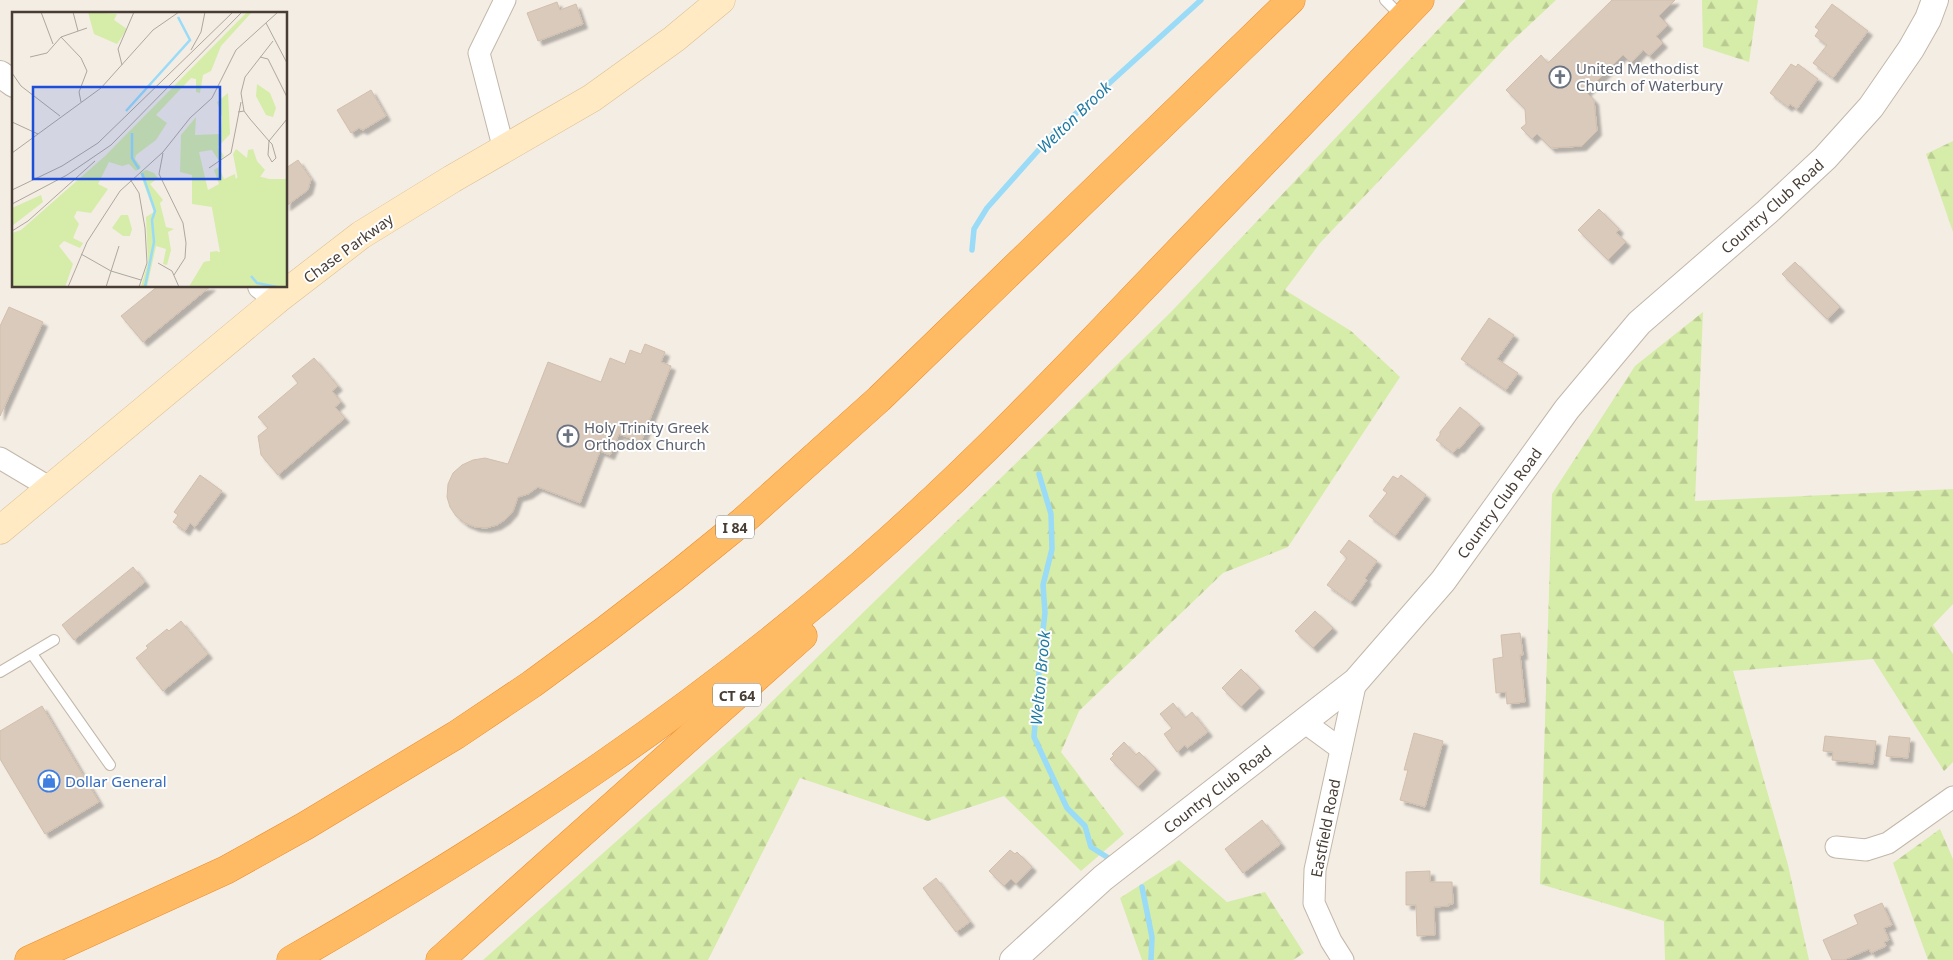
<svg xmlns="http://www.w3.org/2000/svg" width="1953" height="960" font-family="'Noto Sans',sans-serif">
	<defs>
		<pattern id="forest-firs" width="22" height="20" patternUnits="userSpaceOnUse" patternTransform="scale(1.25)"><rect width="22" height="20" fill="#d6eca9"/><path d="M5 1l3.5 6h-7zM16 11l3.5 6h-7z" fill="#b9cb92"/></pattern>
		<filter id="shadow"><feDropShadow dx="4.5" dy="4.5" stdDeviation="1" flood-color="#0004"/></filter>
	</defs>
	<rect width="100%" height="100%" fill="#f4ede4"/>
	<!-- forest -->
	<g fill="url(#forest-firs)">
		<path d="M 1466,0 L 1556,0 L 1509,44 L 1320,243 L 1285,290 L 1351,331 L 1400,377 L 1288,547 L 1223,573 L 1079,711 L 1061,752 L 1124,834 L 1081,871 L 1004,796 L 928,821 L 800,778 L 708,960 L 483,960 L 756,717 L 1171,312 Z"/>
		<path d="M 1702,0 L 1758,0 L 1749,62 L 1703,47 Z"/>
		<path d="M 1953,141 L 1953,232 L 1926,154 Z"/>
		<path d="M 1703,312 L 1695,501 L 1953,489 L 1953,604 L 1933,625 L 1953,654 L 1953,762 L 1944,771 L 1873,659 L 1733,671 L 1788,865 L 1809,960 L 1665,960 L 1664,921 L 1540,884 L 1552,494 L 1635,366 Z"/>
		<path d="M 1940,829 L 1953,859 L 1953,960 L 1928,960 L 1893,863 Z"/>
		<path d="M 1179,860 L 1227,902 L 1265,892 L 1304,953 L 1293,960 L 1142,960 L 1120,898 Z"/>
	</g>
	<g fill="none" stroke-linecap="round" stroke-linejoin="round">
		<!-- stream -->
		<g stroke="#9adbf7" stroke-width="5.5">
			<path d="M 972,250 L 974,229 L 987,208 L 1051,136 L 1201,0"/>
			<path d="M 1039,474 L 1051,514 L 1052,549 L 1043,585 L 1045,613 L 1041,646 L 1034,737 L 1067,808 L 1085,826 L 1091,847 L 1110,859"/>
			<path d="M 1142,887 L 1152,937 L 1151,960"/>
		</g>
	</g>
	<!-- building -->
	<g fill="#dacabc" stroke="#d2bfab" filter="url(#shadow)">
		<path d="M 1612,0 L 1675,0 L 1659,16 L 1668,25 L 1656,36 L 1663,43 L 1649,56 L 1643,50 L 1631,63 L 1623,55 L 1586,92 L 1594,100 L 1597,131 L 1582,146 L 1551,148 L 1537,134 L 1532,139 L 1521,128 L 1526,124 L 1525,109 L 1506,90 L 1541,55 L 1548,63 Z"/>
		<path d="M 557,2 L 560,10 L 576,4 L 583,24 L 538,41 L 527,13 Z"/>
		<path d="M 1832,4 L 1868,31 L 1833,78 L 1813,63 L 1827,45 L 1815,36 L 1819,30 L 1815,27 Z"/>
		<path d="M 1791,64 L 1796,67 L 1798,64 L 1818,79 L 1797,109 L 1790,104 L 1788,107 L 1770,93 Z"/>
		<path d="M 371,90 L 386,116 L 363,130 L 359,128 L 351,133 L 337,110 Z"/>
		<path d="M 298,160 L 311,179 L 308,190 L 286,206 L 286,168 Z"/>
		<path d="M 1599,209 L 1619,229 L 1616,233 L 1626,242 L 1608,260 L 1578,230 Z"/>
		<path d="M 1795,262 L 1840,307 L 1827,319 L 1782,274 Z"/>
		<path d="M 158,286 L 211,286 L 143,342 L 121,316 Z"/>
		<path d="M 9,307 L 43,322 L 0,416 L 0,326 Z"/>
		<path d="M 1489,318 L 1514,335 L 1497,359 L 1518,373 L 1506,390 L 1461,359 Z"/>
		<path d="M 645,344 L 665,352 L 661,362 L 671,366 L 641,442 L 619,434 L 610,455 L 600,451 L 580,503 L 538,487 L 528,494 L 518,497 L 513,511 L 506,519 L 497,525 L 486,528 L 475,527 L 465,523 L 456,516 L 450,507 L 447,497 L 448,484 L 453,473 L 462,465 L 473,460 L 485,458 L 508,464 L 548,362 L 601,382 L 610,358 L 625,364 L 630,350 L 641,354 Z"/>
		<path d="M 314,358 L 338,386 L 332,391 L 341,402 L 335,407 L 345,418 L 278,475 L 261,455 L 258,436 L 268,428 L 258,417 L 298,383 L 292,376 Z"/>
		<path d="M 1460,407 L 1480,424 L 1460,448 L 1457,448 L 1453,453 L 1436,440 L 1440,435 L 1440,432 Z"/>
		<path d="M 200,475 L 222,491 L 195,527 L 190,523 L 185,531 L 173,522 L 178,515 L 174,512 Z"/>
		<path d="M 1401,475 L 1426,495 L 1395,536 L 1369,516 L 1387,493 L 1383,490 L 1393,476 L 1398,479 Z"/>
		<path d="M 1349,540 L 1377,561 L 1365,578 L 1367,580 L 1351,602 L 1327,585 L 1347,558 L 1340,552 Z"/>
		<path d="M 133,567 L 145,582 L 74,640 L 62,625 Z"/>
		<path d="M 1315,611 L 1333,628 L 1313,648 L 1295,631 Z"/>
		<path d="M 181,621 L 208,654 L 163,691 L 136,658 L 148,648 L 146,646 L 167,629 L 169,631 Z"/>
		<path d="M 1520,633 L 1523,655 L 1520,655 L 1525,702 L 1507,704 L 1506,692 L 1496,693 L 1493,659 L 1503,657 L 1501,635 Z"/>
		<path d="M 1241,669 L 1260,688 L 1241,707 L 1222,688 Z"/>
		<path d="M 1173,703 L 1185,718 L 1192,712 L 1208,732 L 1187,748 L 1185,745 L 1177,752 L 1164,734 L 1172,728 L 1160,714 Z"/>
		<path d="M 42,706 L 99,802 L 45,834 L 0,759 L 0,731 Z"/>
		<path d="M 1414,733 L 1443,741 L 1425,807 L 1400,800 L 1408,770 L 1404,770 Z"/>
		<path d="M 1825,736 L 1876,741 L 1873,764 L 1832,760 L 1833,752 L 1823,751 Z"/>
		<path d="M 1889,736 L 1910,738 L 1908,758 L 1886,756 Z"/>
		<path d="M 1124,742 L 1136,755 L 1139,752 L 1156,769 L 1138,787 L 1110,759 L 1114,755 L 1112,754 Z"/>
		<path d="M 1262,820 L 1281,844 L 1243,873 L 1225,849 Z"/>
		<path d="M 1010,850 L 1015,854 L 1017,852 L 1032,867 L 1016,884 L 1011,879 L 1004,886 L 989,871 Z"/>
		<path d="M 1430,871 L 1430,882 L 1452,882 L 1453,904 L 1448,904 L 1449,906 L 1434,907 L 1435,935 L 1417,936 L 1416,905 L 1406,905 L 1406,872 Z"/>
		<path d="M 936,878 L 970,922 L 956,932 L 923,888 Z"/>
		<path d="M 1882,903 L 1892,925 L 1884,928 L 1889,940 L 1884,942 L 1886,946 L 1871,953 L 1869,949 L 1844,960 L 1832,960 L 1823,940 L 1858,924 L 1854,915 Z"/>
	</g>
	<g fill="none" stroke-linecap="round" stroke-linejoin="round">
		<!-- service casing -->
		<g stroke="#c3b7a9" stroke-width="12">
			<g id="service">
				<path d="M 1385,0 L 1402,17"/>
				<path d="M 32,654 L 110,765"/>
				<path d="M 0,672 L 54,640"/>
			</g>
		</g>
		<!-- minor casing -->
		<g stroke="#c3b7a9" stroke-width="23">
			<g id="minor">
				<path d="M 504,150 L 479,53 L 505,0"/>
				<path d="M 0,458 L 52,489"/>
				<path d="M 1304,722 L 1341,749"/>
				<path d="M 1836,847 L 1866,850 L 1888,843 L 1953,797"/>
				<path d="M 1343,960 L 1331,941 L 1314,903 L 1315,870 L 1356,681"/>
			</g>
		</g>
		<!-- tertiary casing -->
		<g stroke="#c3b7a9" stroke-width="28">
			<g id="tertiary">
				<path d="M 0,74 L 14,84"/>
				<path d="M 261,286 L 278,299"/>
				<path d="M 1013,960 L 1103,878 L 1356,681 L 1443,581 L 1567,409 L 1639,323 L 1767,212 L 1825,158 L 1871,107 L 1911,49 L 1928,19 L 1935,0"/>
			</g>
		</g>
		<!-- secondary casing -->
		<g stroke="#dcc091" stroke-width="29">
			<path id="secondary" d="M 0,530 L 278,299 L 361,235 L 452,179 L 592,98 L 674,39 L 721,0"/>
		</g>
		<!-- motorway casing -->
		<g stroke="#ec8d26" stroke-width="29">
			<g id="motorway">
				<path d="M 29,960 L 226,870 L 305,826 L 456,735 L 532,684 L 604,631 L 674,577 L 743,521 L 879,399 L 1291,0"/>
				<path d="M 291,960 C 503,839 708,703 890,539 C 977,461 1059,376 1140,291 C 1233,194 1326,97 1420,0"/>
				<path d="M 440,960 L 803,636"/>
			</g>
		</g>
		<!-- service -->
		<use href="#service" stroke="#fff" stroke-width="10"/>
		<!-- minor -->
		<use href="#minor" stroke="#fff" stroke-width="21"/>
		<!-- tertiary -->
		<use href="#tertiary" stroke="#fff" stroke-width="26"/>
		<!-- secondary -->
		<use href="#secondary" stroke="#ffeac3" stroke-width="28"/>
		<!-- motorway -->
		<use href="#motorway" stroke="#ffba64" stroke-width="28"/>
	</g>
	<!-- icons -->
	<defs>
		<g id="church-ring" transform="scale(1.125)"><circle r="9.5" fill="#fff" stroke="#6b7280" stroke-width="1.5"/><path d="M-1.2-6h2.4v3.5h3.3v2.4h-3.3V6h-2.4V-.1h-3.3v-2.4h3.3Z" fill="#6b7280"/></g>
		<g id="shop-ring" transform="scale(1.125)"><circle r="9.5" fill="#fff" stroke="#3f7fe0" stroke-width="1.5"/><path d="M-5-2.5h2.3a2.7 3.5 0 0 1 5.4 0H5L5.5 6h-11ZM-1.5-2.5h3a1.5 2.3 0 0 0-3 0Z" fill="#3f7fe0"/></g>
	</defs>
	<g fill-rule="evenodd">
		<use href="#church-ring" x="1560" y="77"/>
		<use href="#church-ring" x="568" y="436"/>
		<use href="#shop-ring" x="49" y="781"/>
	</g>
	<g text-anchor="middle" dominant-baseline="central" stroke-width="4" stroke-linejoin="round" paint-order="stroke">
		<!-- shield labels -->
		<g fill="#fff" stroke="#7e7771" stroke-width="1">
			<rect x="716" y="515.5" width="38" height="23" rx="4"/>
			<rect x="713" y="683.5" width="48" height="23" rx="4"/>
		</g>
		<g font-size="14" font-weight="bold" fill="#473d34">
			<text x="735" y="527">I 84</text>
			<text x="737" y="695">CT 64</text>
		</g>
		<!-- worship labels -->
		<g font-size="15" fill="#5b616d" stroke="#fff" text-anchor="start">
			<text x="1576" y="68">United Methodist<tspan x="1576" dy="17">Church of Waterbury</tspan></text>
			<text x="584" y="427">Holy Trinity Greek<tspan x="584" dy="17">Orthodox Church</tspan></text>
		</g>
		<!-- street labels -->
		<g font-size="15" fill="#473d34" stroke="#fff">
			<text transform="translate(1772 206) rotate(-42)">Country Club Road</text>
			<text transform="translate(348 248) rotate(-36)">Chase Parkway</text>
			<text transform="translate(1499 503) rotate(-54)">Country Club Road</text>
			<text transform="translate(1217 789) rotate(-38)">Country Club Road</text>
			<text transform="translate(1325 828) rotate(-79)">Eastfield Road</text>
		</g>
		<!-- shop labels -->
		<g font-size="15" fill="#366cbe" stroke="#fff" text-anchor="start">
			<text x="65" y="781">Dollar General</text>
		</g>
		<!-- water labels -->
		<g font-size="16" font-style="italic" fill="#207aa2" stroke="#fff">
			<text transform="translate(1074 117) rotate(-44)">Welton Brook</text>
			<text transform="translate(1040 678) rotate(-85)">Welton Brook</text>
		</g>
	</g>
	<!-- overview -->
	<g transform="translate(12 12)">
		<rect width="275" height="275" fill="#f4ede4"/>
		<path d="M 235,161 L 257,167 L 275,167 L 275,275 L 177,275 L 192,250 L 198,249 L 198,240 L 208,240 L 197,180 Z" fill="#d6eca9"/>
		<path d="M 235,0 L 240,0 L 209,34 L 199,59 L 191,63 L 188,81 L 184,80 L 184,67 L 179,66 L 144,103 L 155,111 L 144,128 L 124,143 L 123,147 L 129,155 L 124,159 L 117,152 L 110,154 L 97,150 L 86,172 L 96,177 L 79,201 L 65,199 L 62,205 L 67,212 L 61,226 L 71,231 L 68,236 L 52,229 L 47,234 L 61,252 L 53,275 L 0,275 L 0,221 L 9,218 L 93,144 ZM 245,72 L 258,81 L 264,96 L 261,105 L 254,103 L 244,84 ZM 216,81 L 218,122 L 206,135 L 212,144 L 207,149 L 200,138 L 187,140 L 196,178 L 207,172 L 202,158 L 207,155 L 212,167 L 223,162 L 224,169 L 215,176 L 224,183 L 220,187 L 204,182 L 198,184 L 200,195 L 180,192 L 180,163 L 168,160 L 169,123 L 184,105 L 183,123 L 209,122 L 210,105 L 205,90 ZM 224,137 L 235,146 L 236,138 L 241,137 L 245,149 L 253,158 L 242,173 L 236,167 L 226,168 L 221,142 ZM 134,158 L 142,161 L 146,166 L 138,172 L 151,188 L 148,191 L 154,215 L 162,217 L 156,220 L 159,238 L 155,253 L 151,252 L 154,237 L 144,234 L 135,275 L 129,275 L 136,250 L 134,205 L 142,200 L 128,161 ZM 29,183 L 31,190 L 0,214 L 0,196 ZM 109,203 L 116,203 L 120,217 L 118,224 L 111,224 L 100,216 ZM 205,239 L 227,253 L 231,275 L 177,275 L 192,250 L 198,249 L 198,240 Z" fill="#d6eca9"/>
		<path d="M 76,0 L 105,2 L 102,8 L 115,17 L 105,32 L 82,22 ZM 46,199 L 53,225 L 44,235 L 59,255 L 53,275 L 0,275 L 0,228 Z" fill="#d6eca9"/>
		<path fill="none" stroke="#9adbf7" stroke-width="2.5" d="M 114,99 L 178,28 L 166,5M 120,121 L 120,146 L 127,157M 130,161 L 143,199 L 140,208 L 142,230 L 133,275M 239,264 L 245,271 L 265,275"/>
		<path fill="none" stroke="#afa79e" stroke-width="1" d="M 29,0 L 41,32M 61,0 L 66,19M 254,11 L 275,51M 49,25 L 69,46 L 75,59 L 67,80 L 69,90M 179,38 L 189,20 L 193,0M 18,45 L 35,41 L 49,25 L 75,16M 248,45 L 256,47 L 275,85M 110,53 L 106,37 L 122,0M 0,61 L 9,74 L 48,104M 232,99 L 229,81 L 233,65 L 261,29M 226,100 L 232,99 L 238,107 L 257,129 L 260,132 L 264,146 L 260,150 L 256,143 L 257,129 L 275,107M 0,110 L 26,122M 0,141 L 89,76 L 141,18 L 167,0M 151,141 L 147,162 L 171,211 L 174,231 L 173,246 L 162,263M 197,156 L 219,141 L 229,90M 118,167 L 127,181 L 133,216 L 135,251 L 127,275M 0,178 L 50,154 L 86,131 L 221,0M 0,192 L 55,163 L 99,133 L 230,0M 0,219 L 16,209 L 83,149M 69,242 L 99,259 L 129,268M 146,251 L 160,259 L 167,275M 56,275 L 75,230 L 108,179 L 151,140 L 178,106 L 200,86 L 224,38 L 266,0M 94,275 L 107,234"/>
		<path fill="#1d4ed8" fill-opacity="0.15" stroke="#1d4ed8" stroke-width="2.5" d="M 21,75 L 208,75 L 208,167 L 21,167 Z"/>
		<rect width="275" height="275" fill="none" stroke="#473d34" stroke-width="2.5"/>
	</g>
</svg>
